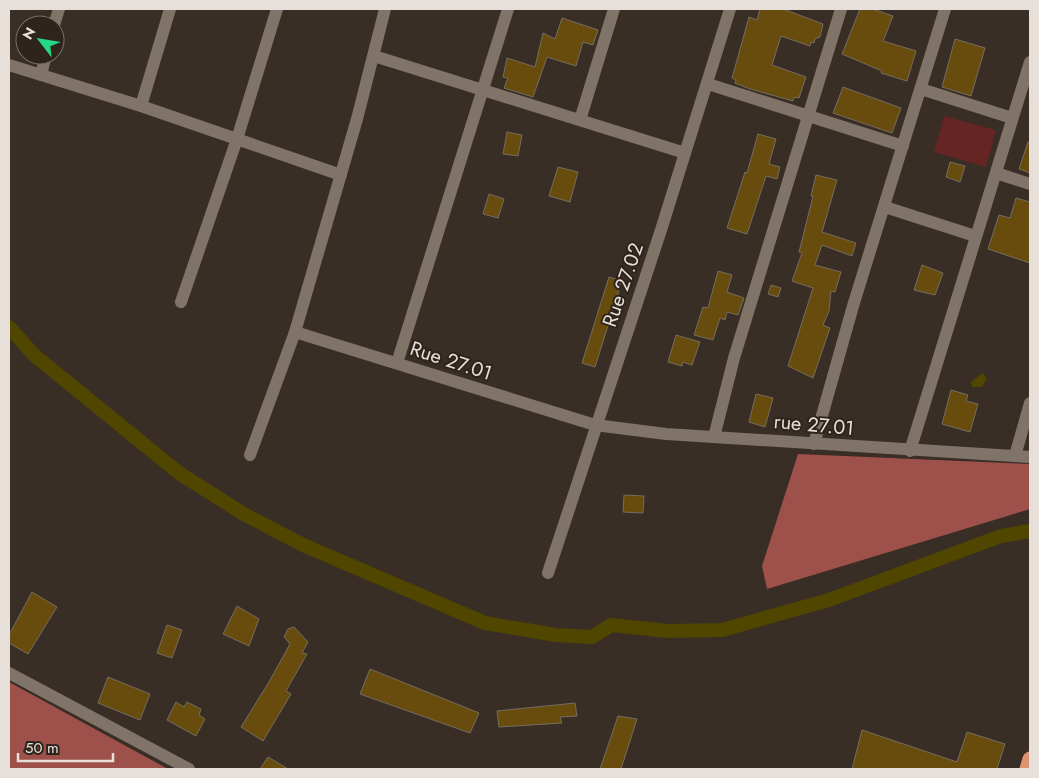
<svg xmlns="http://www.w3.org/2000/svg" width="1039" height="778" font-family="Jost,sans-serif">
	<rect width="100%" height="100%" fill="#382e25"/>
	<!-- green -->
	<path fill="#652523" d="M 944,116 L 996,130 L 986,167 L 934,152 Z"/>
	<!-- forest -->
	<g fill="#9e504b">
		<path d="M 798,454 L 1030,464 L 1030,509 L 767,589 L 762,566 Z"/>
		<path d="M 9,682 L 168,769 L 9,769 Z"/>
	</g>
	<!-- water -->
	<path fill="#504600" d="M 982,373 L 987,378 L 982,387 L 972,387 L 971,382 Z"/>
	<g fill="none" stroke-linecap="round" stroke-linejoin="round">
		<!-- canal -->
		<path stroke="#504600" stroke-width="14" d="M 9,327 L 34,355 L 179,473 L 242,513 L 303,545 L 485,623 L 556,635 L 592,637 L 611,625 L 668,631 L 722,630 L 829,600 L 1001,536 L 1030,531"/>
	</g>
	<!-- building -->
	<g fill="#684c0e" stroke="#756d60">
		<path d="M 760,9 L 783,9 L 823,24 L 820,37 L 815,39 L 814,43 L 811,42 L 810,46 L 781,36 L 772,65 L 806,77 L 799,98 L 794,97 L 793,101 L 750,89 L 735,83 L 736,80 L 732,78 L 749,17 L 757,20 Z"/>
		<path d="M 860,9 L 873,9 L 893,16 L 883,41 L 916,51 L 907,81 L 881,73 L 882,71 L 842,54 Z"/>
		<path d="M 562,18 L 598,30 L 593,45 L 583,42 L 576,66 L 547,57 L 533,97 L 504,88 L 508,78 L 503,77 L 507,58 L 535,67 L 543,33 L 555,39 Z"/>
		<path d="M 955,39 L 985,48 L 971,96 L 942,87 Z"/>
		<path d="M 843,87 L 901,108 L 892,133 L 833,113 Z"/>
		<path d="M 507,132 L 522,135 L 518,156 L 503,154 Z"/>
		<path d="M 758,134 L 776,139 L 769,164 L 780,167 L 777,179 L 766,176 L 747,234 L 727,228 L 745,172 L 747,173 Z"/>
		<path d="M 1028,142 L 1030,142 L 1030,173 L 1019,169 Z"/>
		<path d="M 950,162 L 965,166 L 960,182 L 946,177 Z"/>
		<path d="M 558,167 L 578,172 L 570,202 L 549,196 Z"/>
		<path d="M 816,175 L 837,180 L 822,232 L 856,243 L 852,256 L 822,245 L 815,265 L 841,272 L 835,292 L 831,291 L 829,311 L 823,325 L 830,328 L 813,378 L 788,366 L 813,288 L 792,281 L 802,253 L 799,252 L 813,196 L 811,196 Z"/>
		<path d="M 489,194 L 504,199 L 498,218 L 483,214 Z"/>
		<path d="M 1016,198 L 1030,202 L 1030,263 L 988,249 L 999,215 L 1010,218 Z"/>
		<path d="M 922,265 L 943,273 L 935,295 L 914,290 Z"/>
		<path d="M 718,271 L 732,275 L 727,292 L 744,298 L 738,315 L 727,312 L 725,320 L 720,318 L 713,340 L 694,335 L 703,307 L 708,308 Z"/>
		<path d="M 609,277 L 622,281 L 595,367 L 582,363 Z"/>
		<path d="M 771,285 L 781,288 L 778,297 L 768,294 Z"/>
		<path d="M 676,335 L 700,342 L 692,365 L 683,362 L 682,366 L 668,362 Z"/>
		<path d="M 951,390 L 968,395 L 966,401 L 978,404 L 970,432 L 942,424 Z"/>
		<path d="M 756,394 L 773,398 L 765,427 L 749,422 Z"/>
		<path d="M 624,495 L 644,496 L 643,513 L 623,512 Z"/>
		<path d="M 32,592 L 57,607 L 28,654 L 9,643 L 9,635 Z"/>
		<path d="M 237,606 L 259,619 L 249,646 L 223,634 Z"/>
		<path d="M 167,625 L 182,630 L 172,658 L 157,653 Z"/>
		<path d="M 294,627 L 308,642 L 302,653 L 307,654 L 286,691 L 291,694 L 263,741 L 241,727 L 269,682 L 290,644 L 284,637 L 288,629 Z"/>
		<path d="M 370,669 L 479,713 L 470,733 L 360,694 Z"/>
		<path d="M 108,677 L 150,694 L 140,720 L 98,703 Z"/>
		<path d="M 176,702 L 184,707 L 187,702 L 201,709 L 199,715 L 205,719 L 196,736 L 167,720 Z"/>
		<path d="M 575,703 L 577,716 L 560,717 L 562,723 L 499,727 L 497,711 Z"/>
		<path d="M 618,716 L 637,719 L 621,769 L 600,769 Z"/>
		<path d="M 862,730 L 957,762 L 967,732 L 1005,744 L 997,769 L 852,769 Z"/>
		<path d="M 268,757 L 288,769 L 260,769 Z"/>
	</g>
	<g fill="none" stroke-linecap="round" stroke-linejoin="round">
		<!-- minor -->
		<g stroke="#807469" stroke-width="12">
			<path d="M 54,25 L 59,9"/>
			<path d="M 374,56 L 685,153"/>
			<path d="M 9,65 L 141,106 L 341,175"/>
			<path d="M 41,75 L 46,55"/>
			<path d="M 708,84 L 903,146"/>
			<path d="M 921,89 L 1012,118"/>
			<path d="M 141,106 L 170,9"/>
			<path d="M 580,120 L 614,9"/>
			<path d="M 996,173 L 1030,184"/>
			<path d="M 885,207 L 975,236"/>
			<path d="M 181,302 L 237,139 L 277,9"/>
			<path d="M 295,332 L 595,425 L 666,434 L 1030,457"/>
			<path d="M 397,363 L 508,9"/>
			<path d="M 714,437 L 734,358 L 841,9"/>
			<path d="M 814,444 L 853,306 L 945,9"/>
			<path d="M 910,451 L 1030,62"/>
			<path d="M 250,455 L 295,332 L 357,119 L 385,9"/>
			<path d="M 1015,456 L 1030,403"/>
			<path d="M 548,573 L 661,230 L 730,9"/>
			<path d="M 9,673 L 189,769"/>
		</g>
		<!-- highway -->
		<path stroke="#de9373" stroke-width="15" d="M 1027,769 L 1030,759"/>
	</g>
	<g text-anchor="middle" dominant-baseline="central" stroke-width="4" stroke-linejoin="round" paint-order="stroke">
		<!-- street labels -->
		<g font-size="20" fill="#e6dfda" stroke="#2e241b">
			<text transform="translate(623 285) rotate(-71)">Rue 27.02</text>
			<text transform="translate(451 361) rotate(18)">Rue 27.01</text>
			<text transform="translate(814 425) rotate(5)">rue 27.01</text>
		</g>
	</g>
	<!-- border -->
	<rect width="1039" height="778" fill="none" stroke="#e6dfda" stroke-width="20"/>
	<!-- north arrow -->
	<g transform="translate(40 40) rotate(301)"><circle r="24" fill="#2e241b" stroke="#786f67"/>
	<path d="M0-4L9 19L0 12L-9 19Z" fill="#25d886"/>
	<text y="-8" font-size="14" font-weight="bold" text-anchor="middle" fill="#e6dfda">N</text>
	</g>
	<!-- scale -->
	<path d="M18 753v8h95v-8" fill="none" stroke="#e6dfda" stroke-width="2.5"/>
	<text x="25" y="753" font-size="15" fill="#e6dfda" stroke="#2e241b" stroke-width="4" paint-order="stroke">50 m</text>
</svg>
